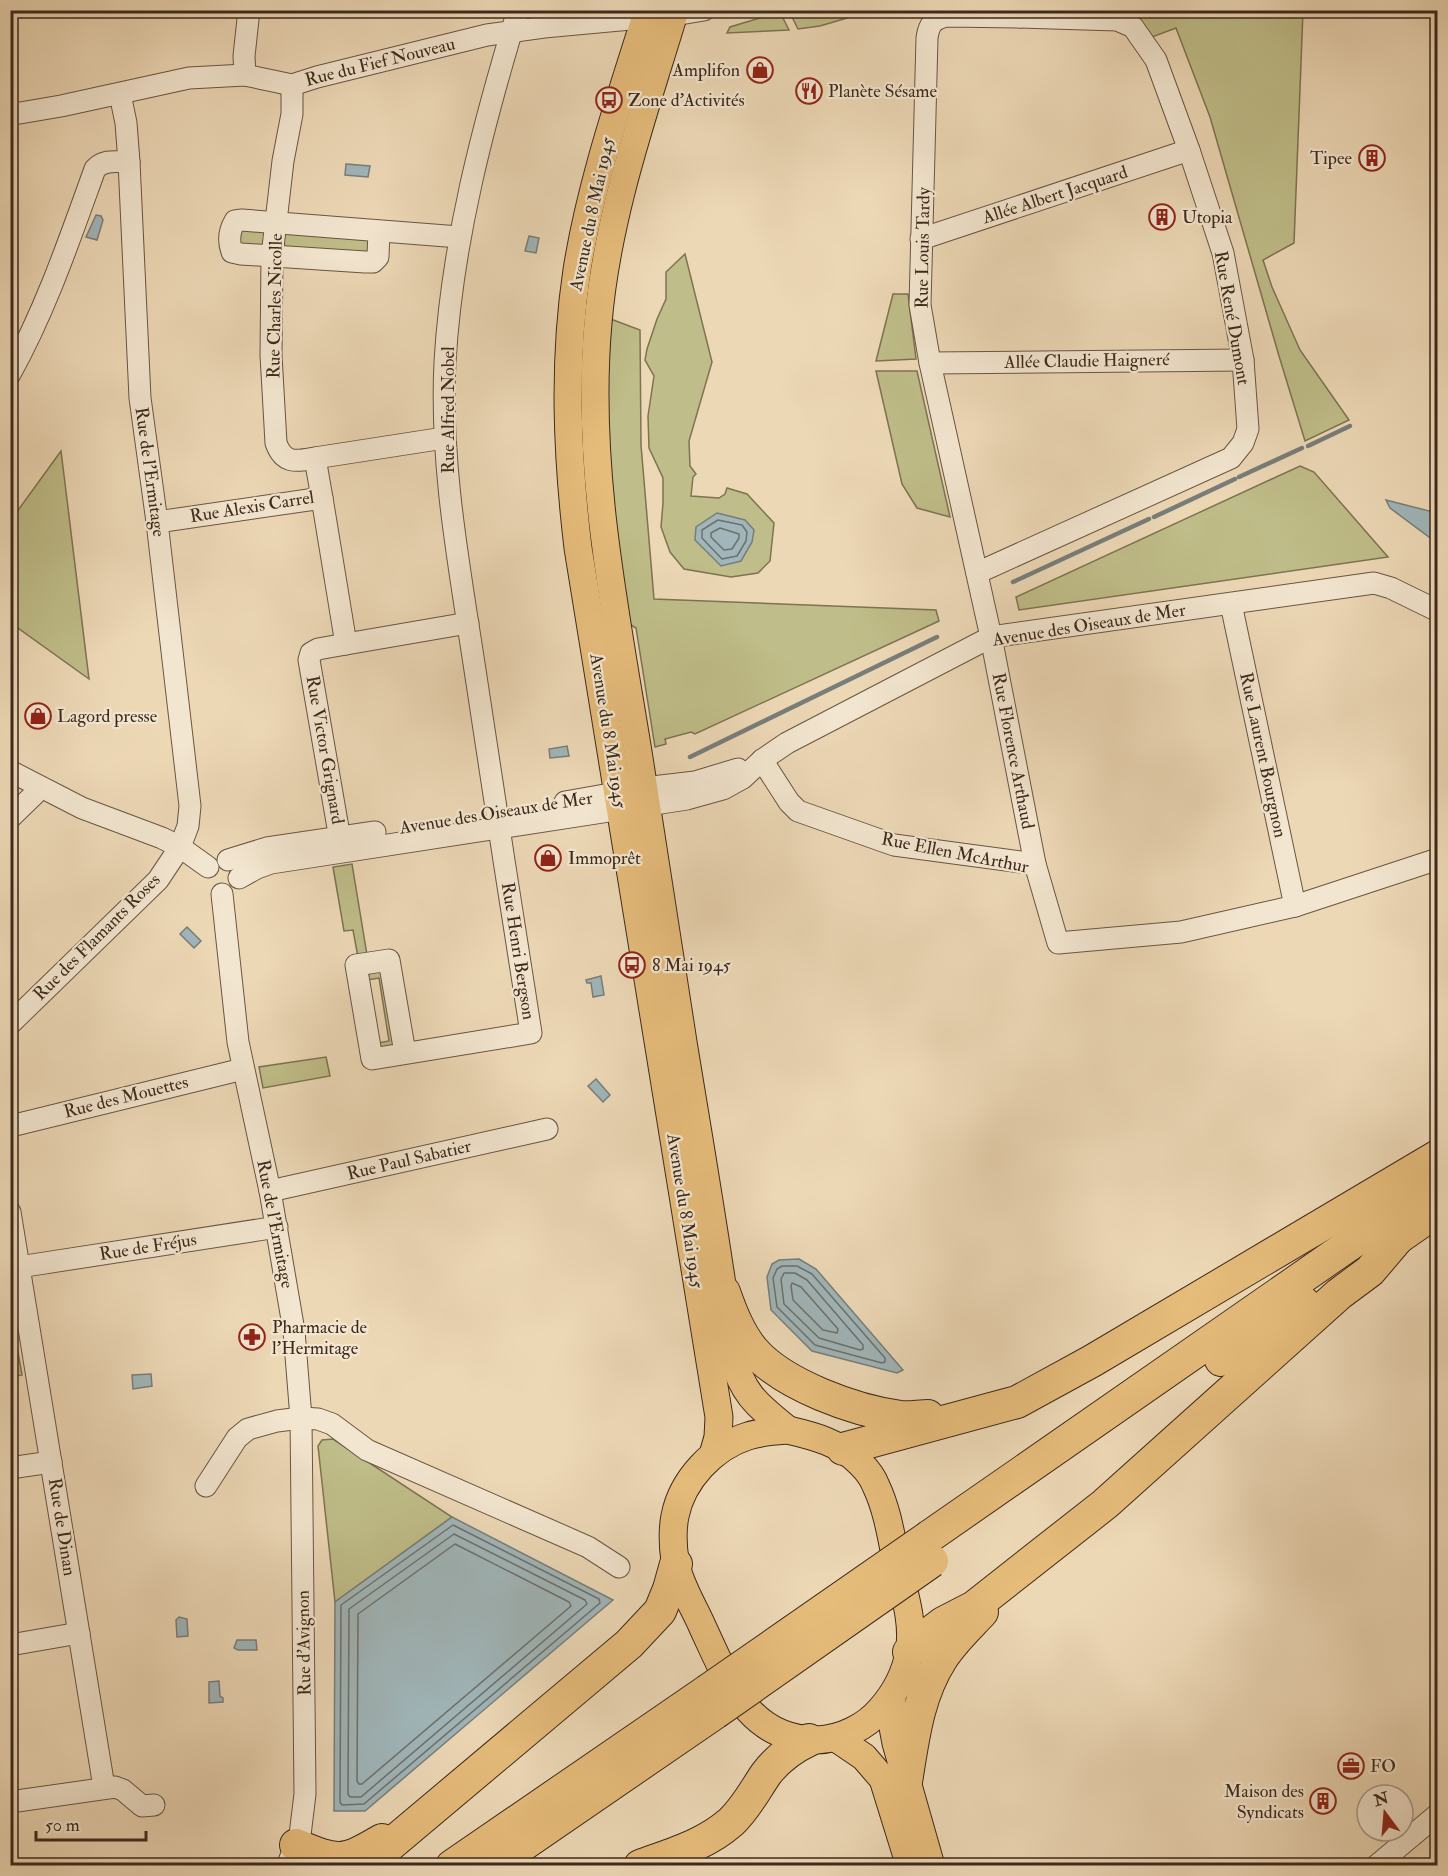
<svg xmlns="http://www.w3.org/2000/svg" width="1448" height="1876" font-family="'IM FELL Double Pica',serif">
	<rect width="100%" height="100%" fill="#edd8b6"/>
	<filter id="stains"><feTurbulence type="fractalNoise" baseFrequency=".00333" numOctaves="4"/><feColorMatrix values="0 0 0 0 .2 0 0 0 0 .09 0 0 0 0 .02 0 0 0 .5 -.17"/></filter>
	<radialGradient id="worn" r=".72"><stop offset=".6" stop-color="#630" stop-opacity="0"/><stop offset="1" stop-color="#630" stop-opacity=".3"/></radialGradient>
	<!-- green -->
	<g fill="#bfbd89" stroke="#7e7352" stroke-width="1.5">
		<path d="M 1111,10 L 1303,11 L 1294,243 L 1263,260 L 1272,287 L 1300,350 L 1349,420 L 1305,441 L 1279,356 L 1210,117 L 1176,28 L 1152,37 Z"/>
		<path d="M 789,11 L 871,11 L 820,26 L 798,29 Z"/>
		<path d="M 780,12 L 789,30 L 727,33 L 730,27 Z"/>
		<path d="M 231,228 L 379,231 L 378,257 L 241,254 Z"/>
		<path d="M 685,254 L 712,362 L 689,441 L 690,466 L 696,474 L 693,477 L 691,496 L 719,498 L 725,494 L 727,488 L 747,494 L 774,523 L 770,561 L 758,573 L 731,577 L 684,569 L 670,552 L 661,527 L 663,503 L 663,478 L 649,448 L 648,416 L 654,376 L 645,360 L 647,349 L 657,319 L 666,299 L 666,272 Z"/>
		<path d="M 893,294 L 908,294 L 916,359 L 876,361 Z"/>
		<path d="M 608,318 L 640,330 L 641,445 L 654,599 L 936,610 L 939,621 L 695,734 L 691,732 L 665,739 L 666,744 L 655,747 L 636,628 L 626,622 L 607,483 Z"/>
		<path d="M 876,371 L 917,371 L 950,517 L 917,508 L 902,484 Z"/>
		<path d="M 61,451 L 89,679 L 11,623 L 11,520 Z"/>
		<path d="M 1300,466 L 1314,472 L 1388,557 L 1019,610 L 1016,597 Z"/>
		<path d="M 352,864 L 367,955 L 358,957 L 353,930 L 344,931 L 333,867 Z"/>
		<path d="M 377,970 L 382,972 L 395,1046 L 380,1048 L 378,1043 L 389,1041 L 379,978 L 367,980 C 369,973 370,971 377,970 Z"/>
		<path d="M 326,1057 L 330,1076 L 263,1088 L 259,1067 Z"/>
		<path d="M 11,1330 L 14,1330 L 22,1375 L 11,1377 Z"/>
		<path d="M 333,1439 L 452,1517 L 335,1602 L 318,1446 L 322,1440 Z"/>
	</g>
	<!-- water -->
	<g fill="#a0b6ba" stroke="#787e7b" stroke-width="1.5">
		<path d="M 346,164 L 370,166 L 368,177 L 345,175 Z"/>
		<path d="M 96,215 L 101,216 L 103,220 L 97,240 L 86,237 Z"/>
		<path d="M 529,236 L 539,238 L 536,253 L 525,251 Z"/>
		<path d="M 1386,500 L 1437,513 L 1437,543 L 1390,508 Z"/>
		<path d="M 717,513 L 745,520 L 754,530 L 752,542 L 741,561 L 721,566 L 695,540 L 696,527 Z"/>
		<path d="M 567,746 L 569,756 L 550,758 L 549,749 Z"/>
		<path d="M 187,927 L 201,941 L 194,948 L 180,934 Z"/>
		<path d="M 601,976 L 604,995 L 593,997 L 591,983 L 587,983 L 586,980 Z"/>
		<path d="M 596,1079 L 610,1095 L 603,1102 L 588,1086 Z"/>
		<path d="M 799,1259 L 816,1269 L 903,1370 L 897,1373 L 812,1351 L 771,1310 L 767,1277 L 772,1264 L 779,1260 Z"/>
		<path d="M 151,1374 L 152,1386 L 133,1389 L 132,1375 Z"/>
		<path d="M 452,1517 L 613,1600 L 365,1811 L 334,1811 L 335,1602 Z"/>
		<path d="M 179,1617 L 187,1619 L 188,1636 L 177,1637 L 176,1620 Z"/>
		<path d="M 237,1640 L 256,1640 L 257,1650 L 238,1650 L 234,1648 Z"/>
		<path d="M 219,1681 L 220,1696 L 223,1698 L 223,1702 L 209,1703 L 209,1682 Z"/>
	</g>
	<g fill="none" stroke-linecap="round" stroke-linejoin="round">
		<!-- shore -->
		<g stroke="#6e706b" stroke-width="1.5">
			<path d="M 718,520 L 742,525 L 747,532 L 746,541 L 737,556 L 722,559 L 702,538 L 702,530 Z"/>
			<path d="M 720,528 L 739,534 L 739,538 L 732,549 L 724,550 L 711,537 L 711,533 Z"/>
			<path d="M 782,1266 L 797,1266 L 812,1274 L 885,1358 L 885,1362 L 882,1363 L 815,1345 L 777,1307 L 773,1278 L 777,1269 Z"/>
			<path d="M 784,1273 L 795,1273 L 807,1280 L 863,1345 L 863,1349 L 860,1350 L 819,1338 L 784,1304 L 781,1279 Z"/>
			<path d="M 792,1283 L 801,1287 L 838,1329 L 837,1333 L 823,1330 L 793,1300 L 791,1286 Z"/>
			<path d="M 453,1525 L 599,1599 L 600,1603 L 364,1804 L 342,1805 L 340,1802 L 341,1605 Z"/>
			<path d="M 454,1534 L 585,1600 L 587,1604 L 361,1797 L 350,1797 L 348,1794 L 349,1609 Z"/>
			<path d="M 455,1544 L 569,1602 L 571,1606 L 362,1784 L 359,1784 L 357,1781 L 358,1614 Z"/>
		</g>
		<!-- stream -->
		<g stroke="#787e7b" stroke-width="4.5">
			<path d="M 1308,446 L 1350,426"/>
			<path d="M 1239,477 L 1302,448"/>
			<path d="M 1154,517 L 1235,479"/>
			<path d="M 1013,582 L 1149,519"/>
			<path d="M 690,757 L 937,637"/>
		</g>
		<!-- minor casing -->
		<g stroke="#695542" stroke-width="23">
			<g id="minor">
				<path d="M 1020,10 L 1020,17 L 947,16 C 933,19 929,24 927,38 L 920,305 L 930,363 L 991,637 L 1035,864"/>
				<path d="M 245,75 L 244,56 L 249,10"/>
				<path d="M 292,85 L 292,114 L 283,161 L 272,256 L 271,355 L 276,443 C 284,465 297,461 315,458"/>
				<path d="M 10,113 L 20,113 L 61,106 L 189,78 L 245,75 L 292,85 L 317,77 L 487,35 L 544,27 L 674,15 L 704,10"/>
				<path d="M 379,231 L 378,257 L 373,262 L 365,262 L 241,254 L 232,252 C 228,241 229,231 235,221 L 242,220 L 459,237"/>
				<path d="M 921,239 L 1189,150"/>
				<path d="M 930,363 L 1243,360"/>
				<path d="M 10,374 C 46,309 70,238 95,169 C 104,159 117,162 129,162"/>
				<path d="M 322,498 L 346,644 L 318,649 L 311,653 L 309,660 L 342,851"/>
				<path d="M 157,522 L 322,498 L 315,458 L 444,438"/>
				<path d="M 977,573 L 1231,458 L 1243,443 L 1248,429 L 1243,360 L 1223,253 L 1189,150 L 1156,60 L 1133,27 L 1117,20 L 1020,17"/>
				<path d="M 1231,604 L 1295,906"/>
				<path d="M 346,644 L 468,623"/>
				<path d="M 762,760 L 789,802 L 798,811 L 894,845 L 1035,864 L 1058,943 L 1181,932 L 1295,906 L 1438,859"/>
				<path d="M 10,771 L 82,808 L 162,838 L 180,847 L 208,867"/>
				<path d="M 565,802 L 644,788 L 695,782 L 738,769"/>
				<path d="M 10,818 L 41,788"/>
				<path d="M 228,860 L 267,848 L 375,832"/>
				<path d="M 239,878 L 257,868 L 271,863 L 687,799 L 723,789 L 743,778 L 762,760 L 787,743 L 991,637 L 1374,583 L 1391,588 L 1438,611"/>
				<path d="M 222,894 L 238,1042 L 270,1191 L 294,1331 L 301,1418 L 305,1794 L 300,1835 L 287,1866"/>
				<path d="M 10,1024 L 158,880 L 180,847 L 188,826 L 190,806 L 157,522 L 140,398 L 129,162 L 126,123 L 120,94"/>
				<path d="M 405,1053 L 389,960 L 356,965 L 372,1059 L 531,1033 C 511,908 492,782 473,657 C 458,559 440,462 445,362 C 452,242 483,125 518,10"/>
				<path d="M 10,1128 L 15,1125 L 243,1069"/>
				<path d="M 270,1191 L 547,1129"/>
				<path d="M 10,1212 L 104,1787"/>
				<path d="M 19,1267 L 277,1227"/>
				<path d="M 10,1468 L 51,1462"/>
				<path d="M 206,1486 L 237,1438 L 248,1429 L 277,1421 L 301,1418 L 318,1419 L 332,1424 L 367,1450 L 588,1547 L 619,1567"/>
				<path d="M 10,1645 L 79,1633"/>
				<path d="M 10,1802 L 115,1787 L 123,1790 L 142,1806 L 154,1805"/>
				<path d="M 1376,1866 L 1438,1814"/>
			</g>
		</g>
		<!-- major casing -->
		<g stroke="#3d291c" stroke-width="29">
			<g id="major">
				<path d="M 648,10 C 621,96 591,182 577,270 C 563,363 567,455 578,548 L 719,1417 L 718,1437 L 713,1455"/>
				<path d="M 675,10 C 644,113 607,215 598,323 C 585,469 616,614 639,758 C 654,853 668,948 683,1042 C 700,1146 718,1250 732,1354 C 742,1394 757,1405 788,1430"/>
				<path d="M 788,1430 C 814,1436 841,1443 861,1464 C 866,1469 873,1478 876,1486 C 887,1509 891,1535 896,1560 C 903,1589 915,1623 909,1653 C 905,1675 895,1693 881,1709 C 866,1727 841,1739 817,1740 C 748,1740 728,1681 703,1628 C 694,1607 679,1584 675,1561 C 673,1547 672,1531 675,1516 C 682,1480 713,1447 748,1436 C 760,1432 775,1431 788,1430 Z"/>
				<path d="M 892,1696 L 892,1722 L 896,1743 L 931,1866"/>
				<path d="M 836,1738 L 864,1757 L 883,1779 L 910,1866"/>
			</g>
		</g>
		<!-- highway casing -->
		<g stroke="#3d291c" stroke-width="34">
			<g id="highway">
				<path d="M 1382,1249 L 1438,1210"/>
				<path d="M 724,1292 C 731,1312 739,1333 753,1350 C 783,1385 855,1411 901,1417 C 910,1418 919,1416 928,1416"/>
				<path d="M 1221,1360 L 1304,1303"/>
				<path d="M 843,1449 L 1017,1402 L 1092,1361 L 1438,1156"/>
				<path d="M 930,1536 L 1438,1183"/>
				<path d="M 909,1652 L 927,1635 L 943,1623 L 974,1607 L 1105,1504 L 1339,1294 L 1370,1271 L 1398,1238"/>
				<path d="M 906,1782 C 913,1738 918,1695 942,1658 C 953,1641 968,1627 982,1612"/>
				<path d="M 296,1845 C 338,1863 343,1863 382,1840"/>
				<path d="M 365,1866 L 629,1644 L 660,1611 L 669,1589 L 676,1564"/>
				<path d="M 452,1866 L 707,1691"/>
				<path d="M 492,1866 L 715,1713"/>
				<path d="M 640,1866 C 672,1854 705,1845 731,1822 C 746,1808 755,1790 766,1774 C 778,1758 792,1748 809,1740"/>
			</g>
		</g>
		<!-- minor -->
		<use href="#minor" stroke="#f3e6d0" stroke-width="21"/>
		<!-- major -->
		<use href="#major" stroke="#e6bc7b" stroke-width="27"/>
		<!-- highway -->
		<use href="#highway" stroke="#e6bc7b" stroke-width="32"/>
		<!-- highway-bridge casing -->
		<g stroke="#3d291c" stroke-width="34" stroke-linecap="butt">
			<g id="highway-bridge">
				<path d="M 707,1691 L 930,1536"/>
				<path d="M 715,1713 L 932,1561"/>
			</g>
		</g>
		<!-- highway-bridge -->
		<use href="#highway-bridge" stroke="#e6bc7b" stroke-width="32"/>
	</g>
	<!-- icons -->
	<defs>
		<g id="shop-ring" transform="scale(1.35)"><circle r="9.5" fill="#f3e6d0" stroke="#8f2418" stroke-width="1.5"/><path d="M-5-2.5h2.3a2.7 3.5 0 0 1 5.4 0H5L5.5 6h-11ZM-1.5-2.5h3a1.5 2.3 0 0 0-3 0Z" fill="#8f2418"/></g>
		<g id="restaurant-ring" transform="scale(1.35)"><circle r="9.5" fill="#f3e6d0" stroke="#8f2418" stroke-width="1.5"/><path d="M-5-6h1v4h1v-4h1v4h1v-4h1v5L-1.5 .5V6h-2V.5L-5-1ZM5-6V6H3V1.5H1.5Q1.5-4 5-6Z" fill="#8f2418"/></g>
		<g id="bus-ring" transform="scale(1.35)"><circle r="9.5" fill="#f3e6d0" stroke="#8f2418" stroke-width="1.5"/><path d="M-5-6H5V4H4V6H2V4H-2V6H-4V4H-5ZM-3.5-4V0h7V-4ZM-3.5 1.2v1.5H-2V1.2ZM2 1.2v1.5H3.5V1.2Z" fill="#8f2418"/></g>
		<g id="building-ring" transform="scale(1.35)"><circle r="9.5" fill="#f3e6d0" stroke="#8f2418" stroke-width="1.5"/><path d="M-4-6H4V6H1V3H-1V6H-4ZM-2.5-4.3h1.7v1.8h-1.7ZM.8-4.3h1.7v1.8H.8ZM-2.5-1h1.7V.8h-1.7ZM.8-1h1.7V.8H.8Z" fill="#8f2418"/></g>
		<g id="pharmacy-ring" transform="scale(1.35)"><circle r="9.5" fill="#f3e6d0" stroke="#8f2418" stroke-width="1.5"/><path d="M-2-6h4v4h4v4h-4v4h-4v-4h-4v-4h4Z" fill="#8f2418"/></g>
		<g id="office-ring" transform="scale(1.35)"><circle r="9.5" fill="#f3e6d0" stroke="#8f2418" stroke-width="1.5"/><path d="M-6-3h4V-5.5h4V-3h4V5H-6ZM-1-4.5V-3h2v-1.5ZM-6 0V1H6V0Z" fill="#8f2418"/></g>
	</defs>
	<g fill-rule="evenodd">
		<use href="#shop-ring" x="760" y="70"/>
		<use href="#restaurant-ring" x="809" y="91"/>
		<use href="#bus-ring" x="609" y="100"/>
		<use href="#building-ring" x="1372" y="158"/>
		<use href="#building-ring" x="1162" y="217"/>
		<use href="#shop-ring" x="38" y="716"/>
		<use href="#shop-ring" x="548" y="858"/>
		<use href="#bus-ring" x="632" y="965"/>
		<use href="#pharmacy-ring" x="252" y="1337"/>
		<use href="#office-ring" x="1351" y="1766"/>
		<use href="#building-ring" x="1323" y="1801"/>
	</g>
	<g text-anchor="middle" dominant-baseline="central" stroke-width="4.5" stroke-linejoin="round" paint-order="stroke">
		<!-- street labels -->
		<g font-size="18" fill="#3d291c" stroke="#f3e6d0">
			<text transform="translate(380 62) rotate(-14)">Rue du Fief Nouveau</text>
			<text transform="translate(1055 195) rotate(-18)">Allée Albert Jacquard</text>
			<text transform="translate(592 214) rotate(-78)">Avenue du 8 Mai 1945</text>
			<text transform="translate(923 248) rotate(-89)">Rue Louis Tardy</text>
			<text transform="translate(275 306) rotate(-89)">Rue Charles Nicolle</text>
			<text transform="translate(1232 318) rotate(80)">Rue René Dumont</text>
			<text transform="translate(1087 361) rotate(-1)">Allée Claudie Haigneré</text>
			<text transform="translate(448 410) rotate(-90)">Rue Alfred Nobel</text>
			<text transform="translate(150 472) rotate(82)">Rue de l'Ermitage</text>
			<text transform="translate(252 507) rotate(-9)">Rue Alexis Carrel</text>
			<text transform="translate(1089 625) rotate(-9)">Avenue des Oiseaux de Mer</text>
			<text transform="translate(608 731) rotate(81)">Avenue du 8 Mai 1945</text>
			<text transform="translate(325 750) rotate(80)">Rue Victor Grignard</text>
			<text transform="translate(1013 751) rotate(79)">Rue Florence Arthaud</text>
			<text transform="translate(1263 755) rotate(78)">Rue Laurent Bourgnon</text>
			<text transform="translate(496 813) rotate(-9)">Avenue des Oiseaux de Mer</text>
			<text transform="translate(955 853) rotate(11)">Rue Ellen McArthur</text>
			<text transform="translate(97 937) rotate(-45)">Rue des Flamants Roses</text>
			<text transform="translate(518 951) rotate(81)">Rue Henri Bergson</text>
			<text transform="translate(126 1097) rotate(-14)">Rue des Mouettes</text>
			<text transform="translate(409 1160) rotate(-13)">Rue Paul Sabatier</text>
			<text transform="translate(685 1211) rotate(81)">Avenue du 8 Mai 1945</text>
			<text transform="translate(275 1224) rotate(79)">Rue de l'Ermitage</text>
			<text transform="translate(148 1247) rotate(-9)">Rue de Fréjus</text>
			<text transform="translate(62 1527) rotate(81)">Rue de Dinan</text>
			<text transform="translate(304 1643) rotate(-91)">Rue d'Avignon</text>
		</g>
		<!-- poi labels -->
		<g font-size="18" fill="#3d291c" stroke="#f3e6d0" text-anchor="start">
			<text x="740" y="70" text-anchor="end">Amplifon</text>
			<text x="828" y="91">Planète Sésame</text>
			<text x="628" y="100">Zone d'Activités</text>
			<text x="1352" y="158" text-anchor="end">Tipee</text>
			<text x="1182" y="217">Utopia</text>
			<text x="57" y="716">Lagord presse</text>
			<text x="568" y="858">Immoprêt</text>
			<text x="652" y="965">8 Mai 1945</text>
			<text x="272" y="1327">Pharmacie de<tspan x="272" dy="21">l'Hermitage</tspan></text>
			<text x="1370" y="1766">FO</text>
			<text x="1304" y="1791" text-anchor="end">Maison des<tspan x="1304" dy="21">Syndicats</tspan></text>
		</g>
	</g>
	<!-- margin -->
	<rect width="1448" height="1876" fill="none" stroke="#edd8b6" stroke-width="36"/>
	<rect x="12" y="12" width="1424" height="1852" fill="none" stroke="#3d291c" stroke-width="3"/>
	<rect x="18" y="18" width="1412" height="1840" fill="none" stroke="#3d291c" stroke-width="1.5"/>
	<!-- north arrow -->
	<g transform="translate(1385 1813) rotate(344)"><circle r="28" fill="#f3e6d0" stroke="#aa9a88" stroke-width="1.5"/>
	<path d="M0-4.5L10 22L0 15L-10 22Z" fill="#8f2418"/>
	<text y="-9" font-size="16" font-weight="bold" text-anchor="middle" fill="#3d291c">N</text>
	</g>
	<!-- scale -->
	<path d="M36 1831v9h110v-9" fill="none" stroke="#3d291c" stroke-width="3"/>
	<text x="45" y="1831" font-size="18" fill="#3d291c" stroke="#f3e6d0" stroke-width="4.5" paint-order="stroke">50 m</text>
	<rect width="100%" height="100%" filter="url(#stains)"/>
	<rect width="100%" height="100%" fill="url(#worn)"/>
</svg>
